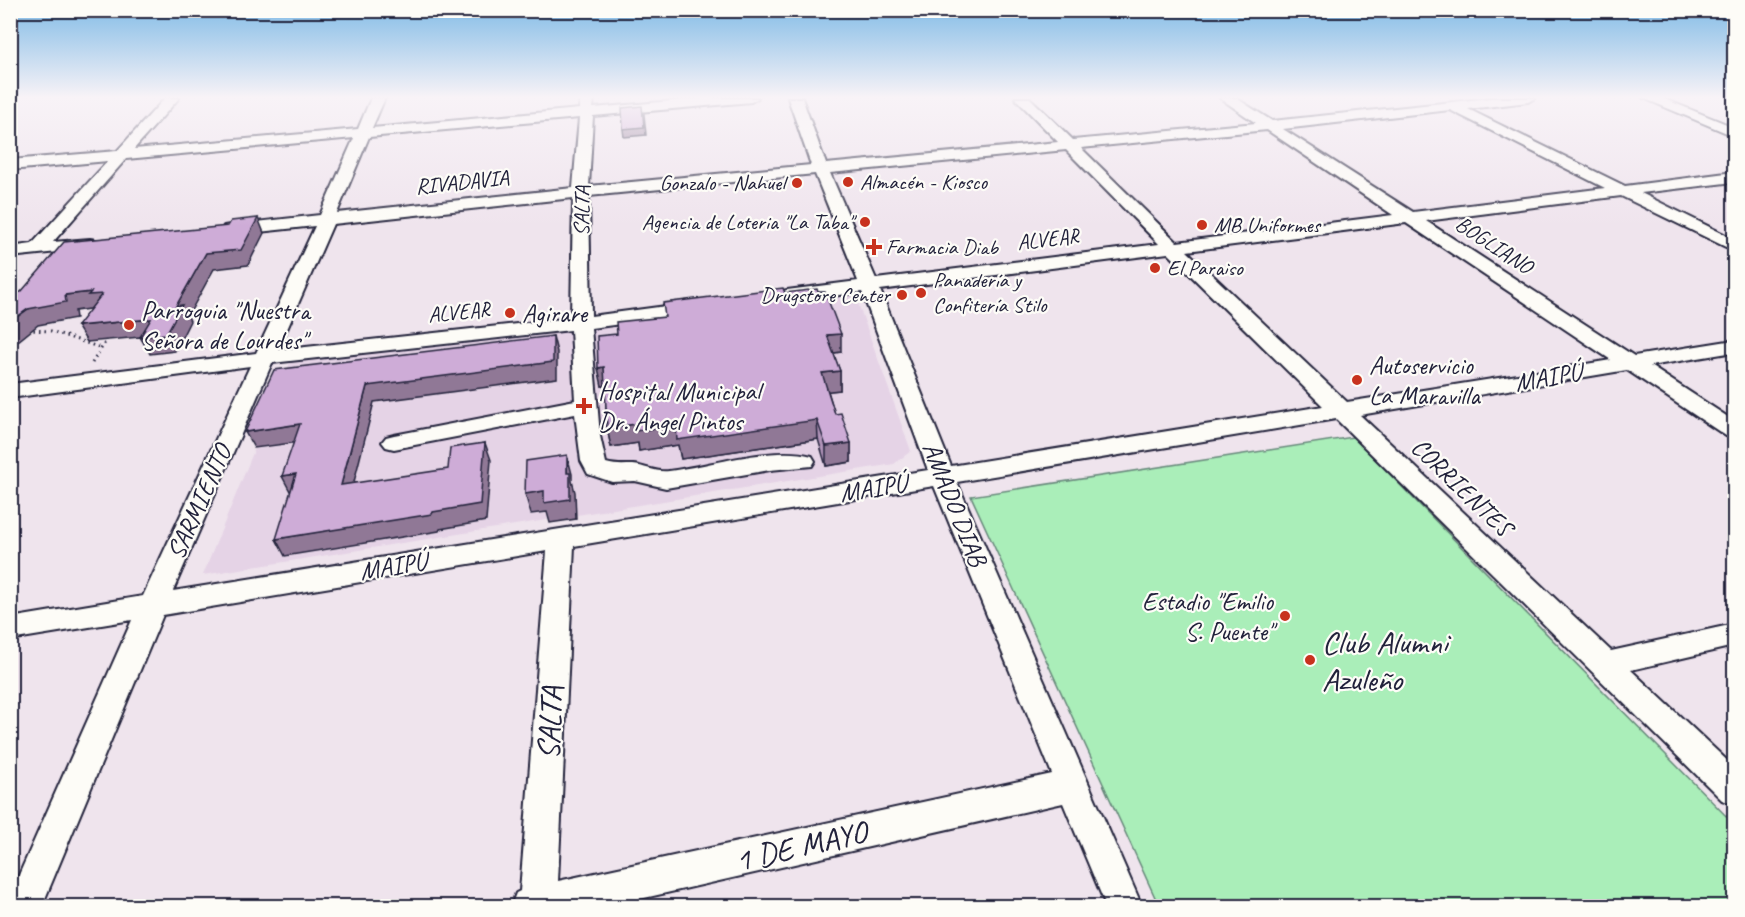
<svg xmlns="http://www.w3.org/2000/svg" width="1745" height="917" font-family="Caveat,sans-serif">
	<rect width="100%" height="100%" fill="#efe4ed"/>
	<filter id="ink" filterUnits="userSpaceOnUse"><feTurbulence type="fractalNoise" baseFrequency=".0167" numOctaves="2"/><feDisplacementMap in="SourceGraphic" scale="12" xChannelSelector="R" yChannelSelector="G"/><feConvolveMatrix kernelMatrix="1 2 1 2 8 2 1 2 1" color-interpolation-filters="sRGB"/></filter>
	<g filter="url(#ink)">
		<!-- built -->
		<path fill="#e5d3e6" d="M 855,295 L 911,451 L 894,464 L 203,575 L 291,360 Z"/>
		<!-- green -->
		<path fill="#aaeeb9" stroke="#66887a" stroke-width="1.5" d="M 1353,437 L 1734,824 L 1734,906 L 1504,906 L 1500,902 L 1481,906 L 1159,906 L 971,496 Z"/>
		<g fill="none" stroke-linecap="round" stroke-linejoin="round">
			<!-- minor casing -->
			<g stroke="#22223b" stroke-width="4">
				<g id="minor">
					<path d="M 165,98 L 179,98 L 134,149 L 358,129 L 371,98 L 385,98 L 372,128 L 579,109 L 580,98 L 594,98 L 593,108 L 705,98 L 758,98 L 751,102 L 593,116 L 589,186 L 811,165 L 788,98 L 802,98 L 826,164 L 1058,142 L 1015,98 L 1030,98 L 1073,140 L 1256,123 L 1220,98 L 1236,98 L 1272,121 L 1490,98 L 1535,98 L 1528,102 L 1468,109 L 1625,186 L 1734,172 L 1734,182 L 1641,193 L 1734,239 L 1734,251 L 1621,196 L 1426,221 L 1634,356 L 1734,340 L 1734,352 L 1650,366 L 1734,421 L 1734,438 L 1726,436 L 1627,370 L 1360,415 L 1611,651 L 1734,624 L 1734,646 L 1631,670 L 1734,767 L 1734,804 L 1722,800 L 1336,419 L 957,482 L 1142,906 L 1106,906 L 1063,803 L 609,906 L 511,906 L 516,893 L 520,891 L 547,551 L 163,615 L 42,906 L 10,906 L 11,893 L 132,620 L 10,640 L 10,618 L 143,596 L 250,366 L 10,398 L 10,384 L 256,353 L 315,226 L 230,235 L 224,234 L 221,230 L 224,226 L 230,225 L 320,215 L 354,138 L 126,159 L 53,242 L 90,239 L 96,240 L 99,244 L 96,248 L 10,257 L 10,247 L 32,244 L 108,161 L 10,170 L 10,160 L 117,151 ZM 1450,110 L 1605,188 L 1413,212 L 1283,129 ZM 579,118 L 573,188 L 337,213 L 369,137 ZM 1267,130 L 1393,215 L 1177,242 L 1081,148 ZM 1066,150 L 1159,244 L 876,279 L 830,173 ZM 815,174 L 858,281 L 787,290 L 780,292 L 777,296 L 780,300 L 787,302 L 862,292 L 928,470 L 173,591 L 272,363 L 571,330 L 575,400 L 394,435 L 386,437 L 382,442 L 386,447 L 394,449 L 575,414 L 581,461 L 588,474 L 612,482 L 635,481 L 666,488 L 770,470 L 812,466 L 815,461 L 812,456 C 773,445 710,466 669,471 C 657,473 645,466 633,465 C 623,465 616,466 606,463 L 600,436 L 591,328 L 696,314 L 703,312 L 706,308 L 703,304 L 696,302 L 591,316 L 589,196 ZM 573,198 L 571,318 L 278,350 L 333,224 ZM 1406,223 L 1611,360 L 1347,402 L 1187,251 ZM 1168,253 L 1323,406 L 951,466 L 880,290 ZM 934,486 L 1052,774 L 558,881 L 574,546 Z"/>
					<path d="M 1643,98 L 1662,98 L 1734,127 L 1734,136 Z"/>
				</g>
			</g>
			<!-- path -->
			<g stroke="#22223b" stroke-width="3" stroke-dasharray="1.5 4" stroke-linecap="butt">
				<path d="M 28,330 L 51,331 L 101,348"/>
				<path d="M 92,363 L 106,341"/>
			</g>
			<!-- minor -->
			<use href="#minor" fill="#fdfcf7" fill-rule="evenodd"/>
		</g>
		<!-- wall -->
		<path fill="#b194b9" stroke="#22223b" stroke-width="1.5" d="M 785,293 L 841,352 L 833,353 L 840,371 L 840,390 L 828,391 L 835,414 L 851,443 L 851,462 L 826,466 L 818,439 L 681,459 L 678,445 L 639,451 L 638,443 L 611,447 L 607,428 L 605,386 L 602,386 L 617,334 L 665,317 Z"/>
		<!-- shaded-wall -->
		<g fill="#907896" stroke="#22223b" stroke-width="1.5">
			<path d="M 644,114 L 646,135 L 624,137 L 623,129 Z"/>
			<path d="M 258,218 L 264,233 L 248,265 L 214,269 L 188,316 L 190,321 L 175,351 L 150,354 L 140,337 L 151,336 L 87,342 L 77,326 L 151,319 L 176,306 L 206,253 Z"/>
			<path d="M 91,292 L 102,294 L 96,308 L 75,311 L 76,318 L 38,325 L 12,346 L 10,344 L 10,322 L 28,309 L 65,295 Z"/>
			<path d="M 841,334 L 841,352 L 828,354 L 827,335 Z"/>
			<path d="M 553,336 L 557,352 L 557,378 L 374,402 L 349,502 L 341,485 L 367,386 Z"/>
			<path d="M 604,367 L 608,386 L 602,386 L 598,368 Z"/>
			<path d="M 840,371 L 840,390 L 822,392 L 822,373 Z"/>
			<path d="M 817,420 L 818,439 L 681,459 L 678,445 L 639,451 L 638,443 L 611,447 L 607,428 L 635,424 L 676,426 Z"/>
			<path d="M 300,424 L 308,441 L 254,448 L 245,432 Z"/>
			<path d="M 485,443 L 491,460 L 486,521 L 440,529 L 439,531 L 285,556 L 276,539 L 433,512 Z"/>
			<path d="M 851,443 L 851,462 L 826,466 L 826,446 Z"/>
			<path d="M 567,455 L 572,474 L 572,481 L 575,492 L 576,519 L 550,523 L 547,512 L 531,514 L 525,494 L 567,473 Z"/>
			<path d="M 296,474 L 291,493 L 282,476 Z"/>
		</g>
		<!-- building -->
		<g fill="#ceacd7" stroke="#22223b" stroke-width="1.5">
			<path d="M 642,106 L 644,127 L 623,129 L 622,108 Z"/>
			<path d="M 258,218 L 241,250 L 206,253 L 176,306 L 182,305 L 166,334 L 140,337 L 151,319 L 77,326 L 102,294 L 88,295 L 91,292 L 65,295 L 66,302 L 28,309 L 10,322 L 10,293 L 21,292 L 64,242 L 228,226 L 231,221 Z"/>
			<path d="M 783,288 L 785,293 L 817,289 L 818,292 L 825,292 L 841,334 L 827,335 L 840,371 L 822,373 L 835,414 L 841,413 L 851,443 L 826,446 L 817,420 L 677,440 L 676,426 L 635,431 L 635,424 L 607,428 L 604,367 L 598,368 L 597,336 L 617,334 L 616,322 L 665,317 L 663,303 Z"/>
			<path d="M 553,336 L 553,362 L 367,386 L 341,485 L 448,469 L 450,448 L 485,443 L 480,504 L 433,512 L 432,514 L 276,539 L 296,474 L 282,476 L 300,424 L 245,432 L 274,370 Z"/>
			<path d="M 567,455 L 567,473 L 570,473 L 570,499 L 544,503 L 544,491 L 525,494 L 526,461 Z"/>
		</g>
	</g>
	<!-- sky -->
	<linearGradient id="sky" x2="0" y2="1"><stop stop-color="#7fbae6"/><stop offset="0.43" stop-color="#f8f3f7"/><stop offset="1" stop-color="#f8f3f7" stop-opacity="0"/></linearGradient>
	<rect width="1745" height="226" fill="url(#sky)"/>
	<!-- markers -->
	<g fill="#c8321e" stroke="#fdfcf7" stroke-width="2">
		<circle cx="848" cy="182" r="6"/>
		<circle cx="797" cy="183" r="6"/>
		<circle cx="865" cy="222" r="6"/>
		<circle cx="1202" cy="225" r="6"/>
		<path d="M871 238h6v6h6v6h-6v6h-6v-6h-6v-6h6z"/>
		<circle cx="1155" cy="268" r="6"/>
		<circle cx="921" cy="293" r="6"/>
		<circle cx="902" cy="295" r="6"/>
		<circle cx="510" cy="313" r="6"/>
		<circle cx="129" cy="325" r="6"/>
		<circle cx="1357" cy="380" r="6"/>
		<path d="M581 397h6v6h6v6h-6v6h-6v-6h-6v-6h6z"/>
		<circle cx="1285" cy="616" r="6"/>
		<circle cx="1310" cy="660" r="6"/>
	</g>
	<g text-anchor="middle" dominant-baseline="central" stroke-width="4.5" stroke-linejoin="round" paint-order="stroke">
		<!-- far-street labels -->
		<g font-size="22" fill="#22223b" stroke="#fdfcf7">
			<text transform="translate(462 182) rotate(-6)">RIVADAVIA</text>
			<text transform="translate(582 211) rotate(-89)">SALTA</text>
			<text transform="translate(1048 239) rotate(-7)">ALVEAR</text>
			<text transform="translate(1494 245) rotate(33)">BOGLIANO</text>
			<text transform="translate(459 312) rotate(-6)">ALVEAR</text>
		</g>
		<!-- far-poi labels -->
		<g font-size="22" fill="#22223b" stroke="#fdfcf7" text-anchor="start">
			<text x="860" y="182">Almacén - Kiosco</text>
			<text x="785" y="183" text-anchor="end">Gonzalo - Nahuel</text>
			<text x="853" y="222" text-anchor="end">Agencia de Loteria "La Taba"</text>
			<text x="1214" y="225">MB Uniformes</text>
			<text x="886" y="247">Farmacia Diab</text>
			<text x="1167" y="268">El Paraiso</text>
			<text x="933" y="280">Panadería y<tspan x="933" dy="25">Confitería Stilo</tspan></text>
			<text x="890" y="295" text-anchor="end">Drugstore Center</text>
		</g>
		<!-- poi labels -->
		<g font-size="26" fill="#22223b" stroke="#fdfcf7" text-anchor="start">
			<text x="141" y="310">Parroquia "Nuestra<tspan x="141" dy="30">Señora de Lourdes"</tspan></text>
			<text x="522" y="313">Agirare</text>
			<text x="1369" y="365">Autoservicio<tspan x="1369" dy="30">La Maravilla</tspan></text>
			<text x="598" y="391">Hospital Municipal<tspan x="598" dy="30">Dr. Ángel Pintos</tspan></text>
			<text x="1273" y="601" text-anchor="end">Estadio "Emilio<tspan x="1273" dy="30">S. Puente"</tspan></text>
		</g>
		<!-- street labels -->
		<g font-size="26" fill="#22223b" stroke="#fdfcf7">
			<text transform="translate(1548 377) rotate(-10)">MAIPÚ</text>
			<text transform="translate(1462 487) rotate(44)">CORRIENTES</text>
			<text transform="translate(873 488) rotate(-9)">MAIPÚ</text>
			<text transform="translate(199 502) rotate(-66)">SARMIENTO</text>
			<text transform="translate(955 504) rotate(68)">AMADO DIAB</text>
			<text transform="translate(393 566) rotate(-9)">MAIPÚ</text>
		</g>
		<!-- near-poi labels -->
		<g font-size="32" fill="#22223b" stroke="#fdfcf7" text-anchor="start">
			<text x="1322" y="642">Club Alumni<tspan x="1322" dy="37">Azuleño</tspan></text>
		</g>
		<!-- near-street labels -->
		<g font-size="32" fill="#22223b" stroke="#fdfcf7">
			<text transform="translate(550 723) rotate(-87)">SALTA</text>
			<text transform="translate(801 846) rotate(-13)">1 DE MAYO</text>
		</g>
	</g>
	<!-- margin -->
	<rect width="1745" height="917" fill="none" stroke="#fdfcf7" stroke-width="36"/>
	<rect x="18" y="18" width="1709" height="881" fill="none" stroke="#22223b" stroke-width="2" filter="url(#ink)"/>
</svg>
